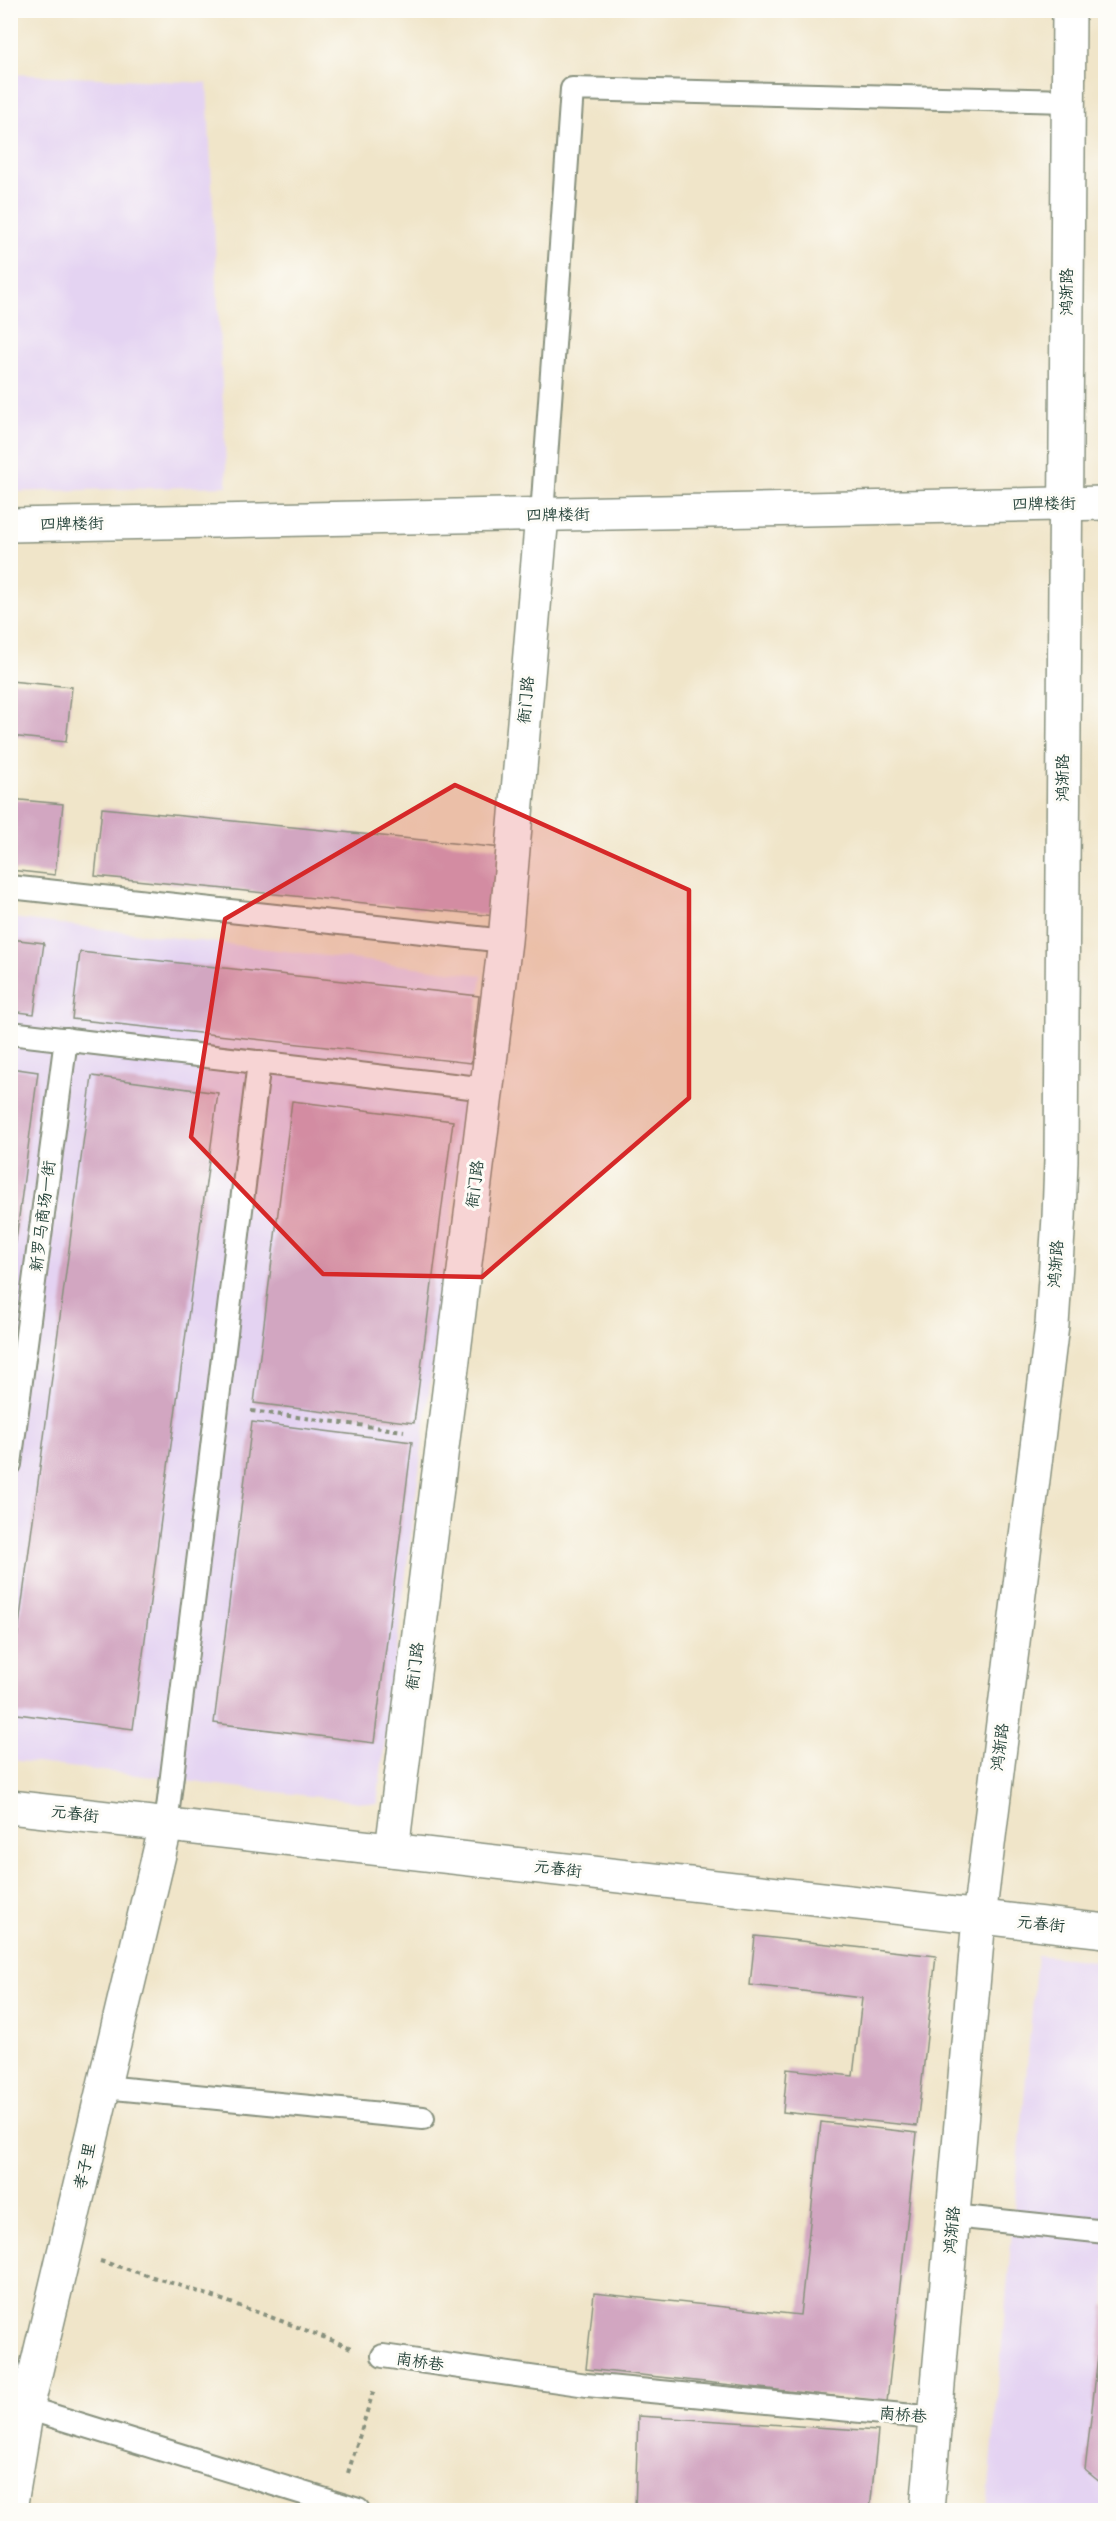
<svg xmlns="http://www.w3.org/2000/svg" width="1116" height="2521" font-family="Pangolin,'LXGW WenKai TC',sans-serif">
	<rect width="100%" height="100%" fill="#fdfcf7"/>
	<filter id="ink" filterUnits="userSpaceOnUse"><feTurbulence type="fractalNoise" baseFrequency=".0167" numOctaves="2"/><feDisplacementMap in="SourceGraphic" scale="12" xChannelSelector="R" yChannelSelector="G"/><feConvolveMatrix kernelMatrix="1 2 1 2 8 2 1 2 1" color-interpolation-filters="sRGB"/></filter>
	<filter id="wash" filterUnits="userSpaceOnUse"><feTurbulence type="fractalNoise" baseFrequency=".008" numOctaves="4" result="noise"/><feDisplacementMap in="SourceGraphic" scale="24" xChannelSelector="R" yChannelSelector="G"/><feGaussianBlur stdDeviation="1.35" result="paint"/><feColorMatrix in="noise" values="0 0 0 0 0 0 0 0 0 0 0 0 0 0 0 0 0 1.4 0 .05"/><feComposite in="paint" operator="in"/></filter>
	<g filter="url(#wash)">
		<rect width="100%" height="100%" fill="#f0e5c9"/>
		<!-- built -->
		<g fill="#e4d3f2">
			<path d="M 11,74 L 207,83 L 227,486 L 11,492 Z"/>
			<path d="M 11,918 L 482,975 L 377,1804 L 11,1760 Z"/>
			<path d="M 1037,1955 L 1105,1962 L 1105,2510 L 987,2510 Z"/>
		</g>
		<g id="blocks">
			<!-- building -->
			<g fill="#d2a6c1">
				<path d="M 10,681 L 72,687 L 66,742 L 10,736 Z"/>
				<path d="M 10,799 L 63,804 L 55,875 L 10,870 Z"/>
				<path d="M 102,808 L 502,848 L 495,916 L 95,876 Z"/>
				<path d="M 10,939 L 44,943 L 34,1014 L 10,1011 Z"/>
				<path d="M 80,952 L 479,996 L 471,1063 L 72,1019 Z"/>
				<path d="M 10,1068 L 38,1072 L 12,1270 L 10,1270 Z"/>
				<path d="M 92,1076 L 218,1093 L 133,1729 L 10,1713 L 10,1693 Z"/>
				<path d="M 292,1101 L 453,1121 L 414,1423 L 254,1403 Z"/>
				<path d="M 252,1422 L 412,1442 L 374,1743 L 214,1723 Z"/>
				<path d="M 755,1936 L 936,1956 L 917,2126 L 783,2112 L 787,2069 L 853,2076 L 862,1998 L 750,1985 Z"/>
				<path d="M 821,2122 L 917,2133 L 887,2402 L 586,2369 L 594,2293 L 800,2315 Z"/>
				<path d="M 1104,2305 L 1106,2305 L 1106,2487 L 1085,2470 Z"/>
				<path d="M 638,2416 L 878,2431 L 870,2510 L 635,2510 Z"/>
			</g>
		</g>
	</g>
	<g filter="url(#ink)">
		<use href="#blocks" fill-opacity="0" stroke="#88917e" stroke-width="1.5"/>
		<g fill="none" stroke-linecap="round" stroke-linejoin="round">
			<!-- service casing -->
			<g stroke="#88917e" stroke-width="26">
				<g id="service">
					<path d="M 542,515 L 572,89 L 1068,101"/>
					<path d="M 10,887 L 505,941"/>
					<path d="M 10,1033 L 487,1089"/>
					<path d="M 10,1464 L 66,1039"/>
					<path d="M 166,1825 L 259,1062"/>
					<path d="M 104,2087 L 423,2118"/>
					<path d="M 953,2216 L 1106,2232"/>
					<path d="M 383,2356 L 587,2385 L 935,2418"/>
					<path d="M 27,2408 L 358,2510"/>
				</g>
			</g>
			<!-- minor casing -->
			<g stroke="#88917e" stroke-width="36">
				<g id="minor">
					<path d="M 10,1807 L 1106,1931"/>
					<path d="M 392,1850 L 505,941 L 542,515"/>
					<path d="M 10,2509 L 27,2408 L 166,1825"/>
				</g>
			</g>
			<!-- tertiary casing -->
			<g stroke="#88917e" stroke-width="36">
				<g id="tertiary">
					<path d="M 10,525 L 1106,503"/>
					<path d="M 927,2510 L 979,1918 L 1052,1325 L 1059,1217 L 1061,1160 L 1069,10"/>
				</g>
			</g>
			<!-- path -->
			<g stroke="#88917e" stroke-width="4" stroke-dasharray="4.5 4.5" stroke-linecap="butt">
				<path d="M 251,1411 L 404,1431"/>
				<path d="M 100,2261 C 186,2286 269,2315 351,2348"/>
				<path d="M 348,2473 L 374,2389"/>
			</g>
			<!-- service -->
			<use href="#service" stroke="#fff" stroke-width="22"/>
			<!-- minor -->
			<use href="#minor" stroke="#fff" stroke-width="33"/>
			<!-- tertiary -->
			<use href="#tertiary" stroke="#fff" stroke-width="33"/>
		</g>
	</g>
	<!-- marked area -->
	<path fill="#d62828" fill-opacity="0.2" stroke="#d62828" stroke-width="4.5" stroke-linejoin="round" d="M 455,785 L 689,890 L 689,1098 L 482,1277 L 323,1274 L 191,1137 L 225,919 Z"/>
	<g text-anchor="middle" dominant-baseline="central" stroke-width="6" stroke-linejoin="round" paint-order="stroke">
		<!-- street labels -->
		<g font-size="16" fill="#1f3d34" stroke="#fdfcf7">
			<text transform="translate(1067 292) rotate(-90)">鸿渐路</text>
			<text transform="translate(1044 504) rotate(-1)">四牌楼街</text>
			<text transform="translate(558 515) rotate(-1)">四牌楼街</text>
			<text transform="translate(72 524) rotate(-1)">四牌楼街</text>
			<text transform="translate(526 700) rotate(-85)">衙门路</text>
			<text transform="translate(1063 778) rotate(-90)">鸿渐路</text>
			<text transform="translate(475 1184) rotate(-83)">衙门路</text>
			<text transform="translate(43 1216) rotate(-83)">新罗马商场一街</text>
			<text transform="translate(1056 1264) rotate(-86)">鸿渐路</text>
			<text transform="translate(415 1666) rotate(-83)">衙门路</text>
			<text transform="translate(1000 1747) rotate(-83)">鸿渐路</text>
			<text transform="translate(75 1814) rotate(7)">元春街</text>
			<text transform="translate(558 1869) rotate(7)">元春街</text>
			<text transform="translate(1041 1924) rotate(6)">元春街</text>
			<text transform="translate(85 2166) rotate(-77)">孝子里</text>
			<text transform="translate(952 2230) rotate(-85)">鸿渐路</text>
			<text transform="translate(420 2362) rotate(8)">南桥巷</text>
			<text transform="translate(903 2415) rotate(5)">南桥巷</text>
		</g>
	</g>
	<!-- margin -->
	<rect width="1116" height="2521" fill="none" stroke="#fdfcf7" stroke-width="36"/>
</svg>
